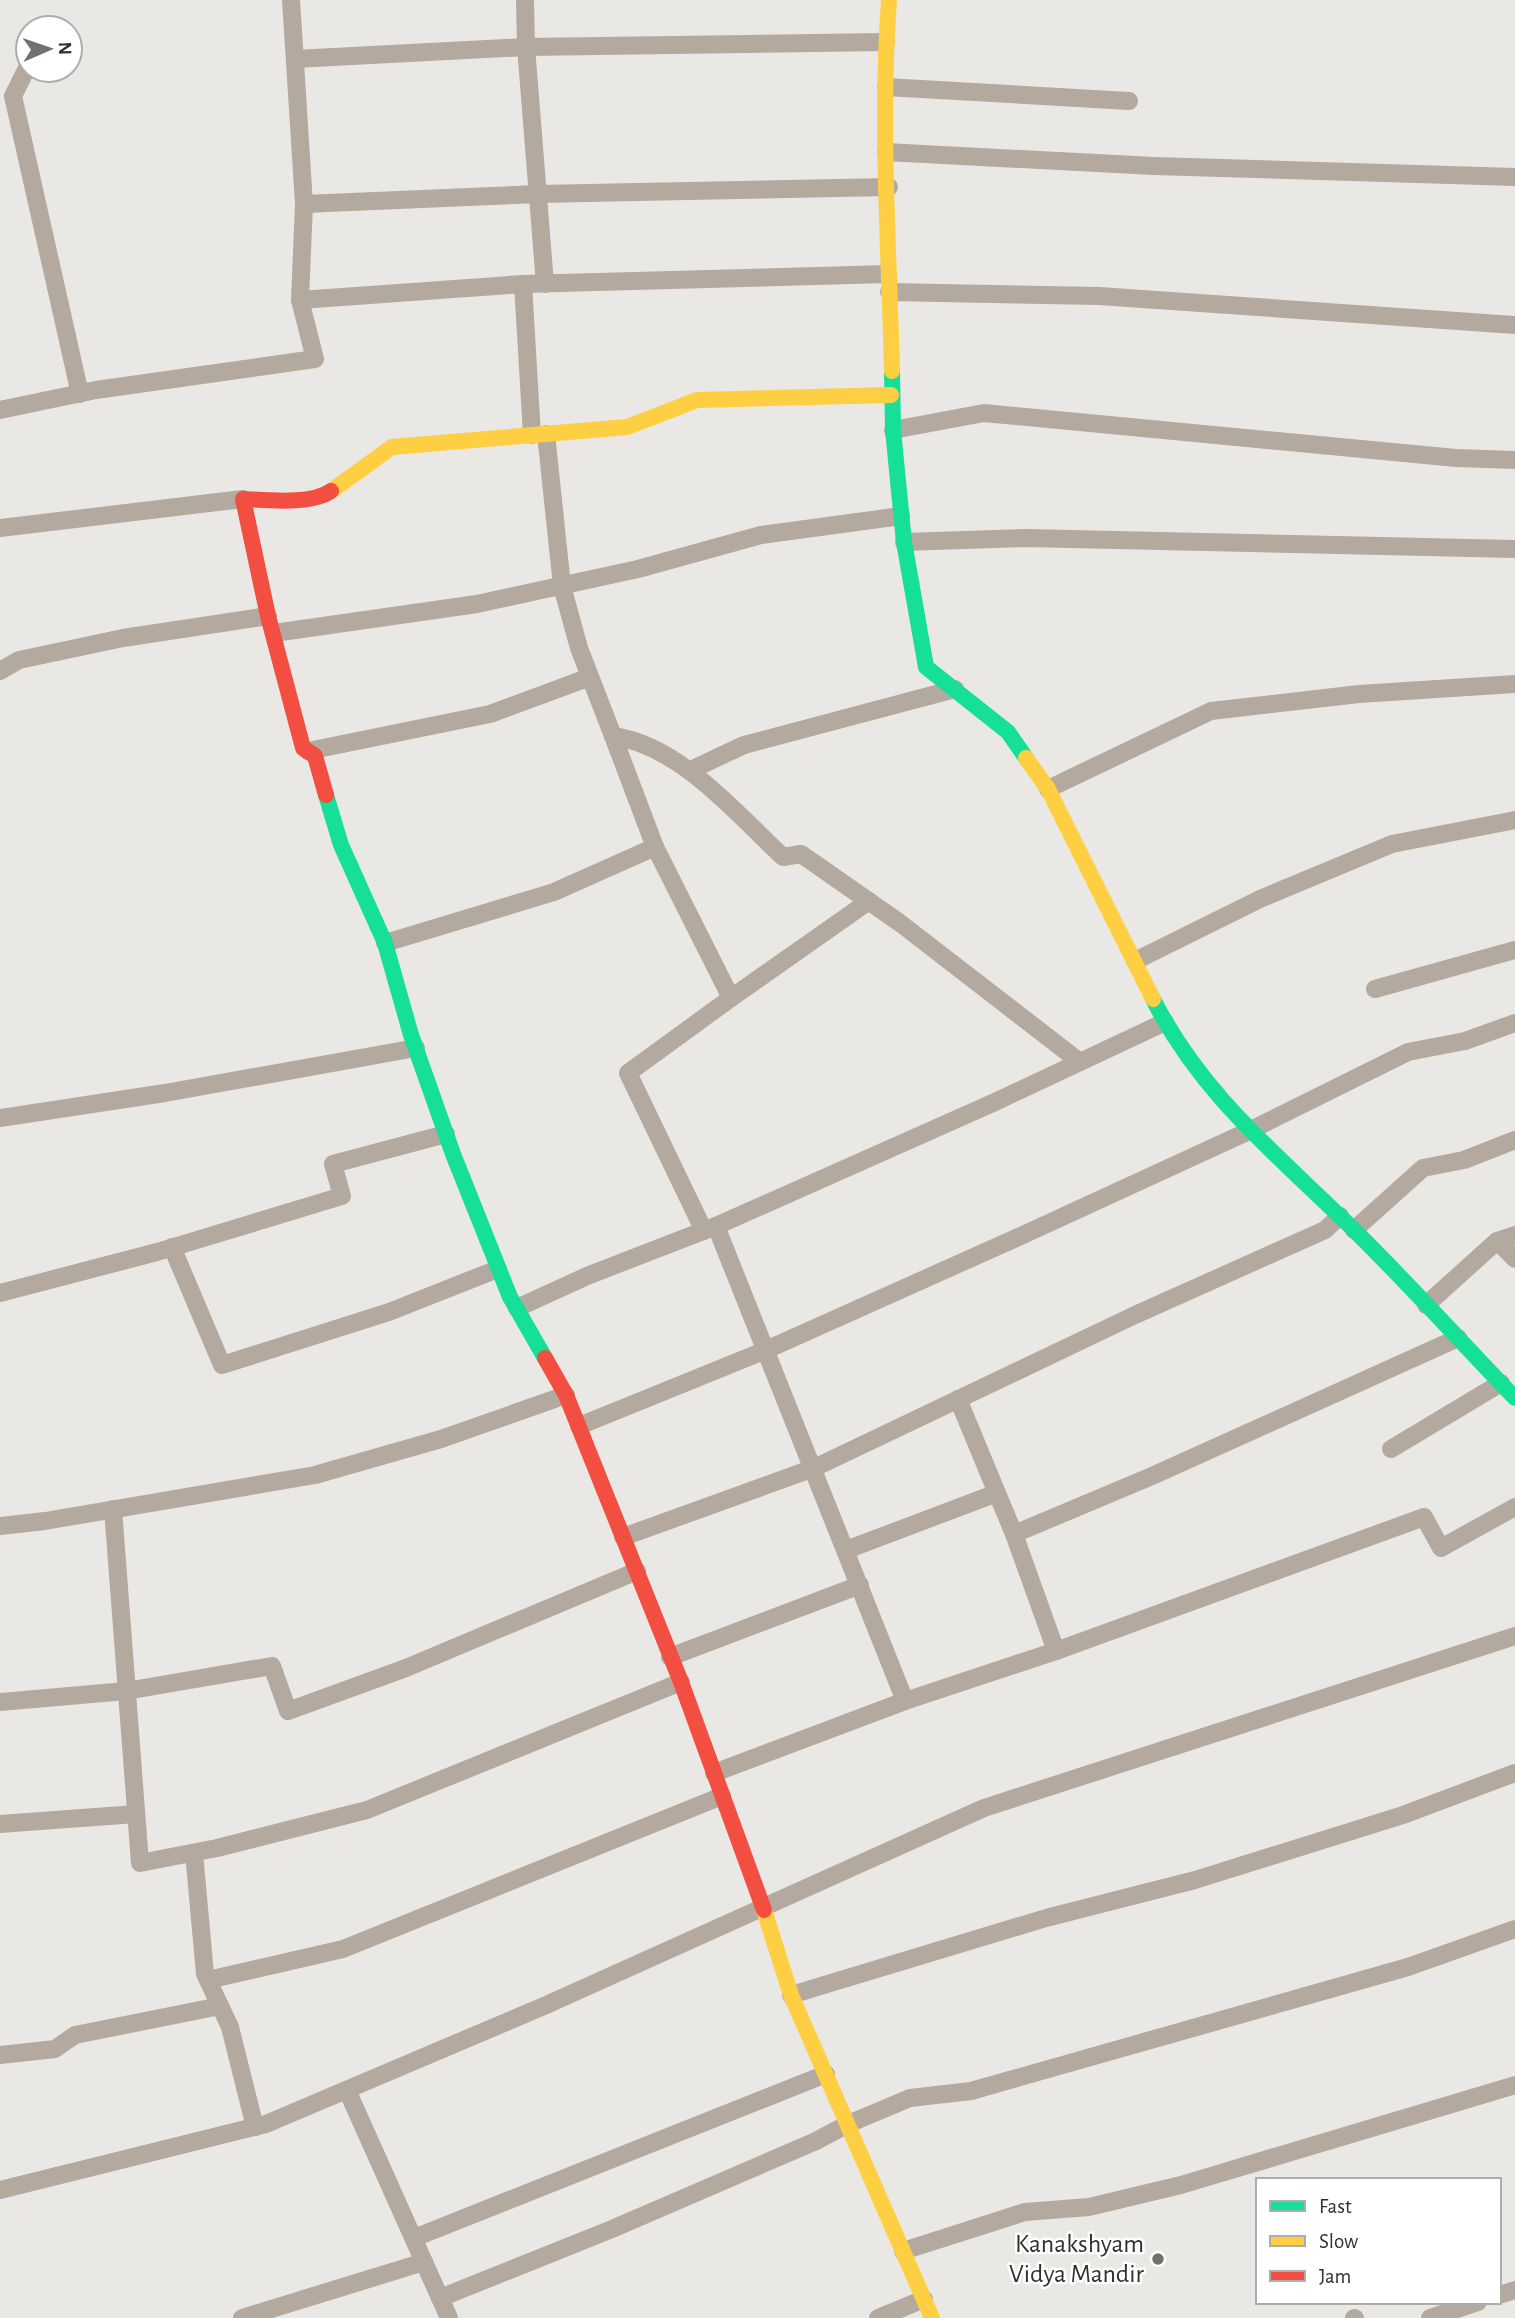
<svg xmlns="http://www.w3.org/2000/svg" width="1515" height="2318" font-family="'Alegreya Sans',sans-serif">
	<rect width="100%" height="100%" fill="#eae8e5"/>
	<g fill="none" stroke-linecap="round" stroke-linejoin="round">
		<!-- street -->
		<g stroke="#b4a99e" stroke-width="18">
			<path d="M 291,0 L 304,204 L 300,300"/>
			<path d="M 525,0 L 526,47 L 545,284"/>
			<path d="M 295,59 L 526,47 L 886,42"/>
			<path d="M 28,66 L 13,96 L 80,394"/>
			<path d="M 886,87 L 1129,101"/>
			<path d="M 886,152 L 1154,166 L 1515,177"/>
			<path d="M 304,204 L 538,194 L 889,187"/>
			<path d="M 523,284 L 532,435"/>
			<path d="M 889,292 L 1099,296 L 1515,325"/>
			<path d="M 0,410 L 96,390 L 315,359 L 300,300 L 523,284 L 888,274"/>
			<path d="M 893,430 L 984,413 L 1456,458 L 1515,460"/>
			<path d="M 546,434 L 562,586 L 579,648 L 613,736 C 679,745 736,813 783,857 L 801,854 L 900,923 L 1080,1062"/>
			<path d="M 0,528 L 243,499"/>
			<path d="M 904,542 L 1026,538 L 1515,549"/>
			<path d="M 274,633 L 477,604 L 638,569 L 761,535 L 901,516"/>
			<path d="M 0,671 L 19,660 L 123,638 L 268,616"/>
			<path d="M 613,736 L 655,847 L 731,998"/>
			<path d="M 308,751 L 490,714 L 590,677"/>
			<path d="M 691,770 L 744,745 L 955,689"/>
			<path d="M 1048,789 L 1211,711 L 1359,694 L 1515,684"/>
			<path d="M 385,943 L 554,892 L 655,847"/>
			<path d="M 1135,961 L 1260,899 L 1392,844 L 1515,820"/>
			<path d="M 1375,989 L 1515,950"/>
			<path d="M 0,1118 L 165,1093 L 416,1048"/>
			<path d="M 716,1226 L 905,1701"/>
			<path d="M 1354,1230 L 1423,1168 L 1464,1160 L 1515,1140"/>
			<path d="M 704,1231 L 628,1073 L 731,998 L 869,901"/>
			<path d="M 1497,1241 L 1515,1259"/>
			<path d="M 172,1247 L 222,1365 L 389,1312 L 498,1269"/>
			<path d="M 0,1293 L 157,1252 L 342,1196 L 333,1164 L 446,1134"/>
			<path d="M 1426,1305 L 1497,1241 L 1515,1235"/>
			<path d="M 517,1308 L 587,1276 L 716,1226 L 995,1102 L 1165,1022"/>
			<path d="M 958,1399 L 1014,1534 L 1056,1651"/>
			<path d="M 579,1426 L 766,1350 L 1014,1239 L 1249,1131 L 1408,1052 L 1465,1041 L 1515,1023"/>
			<path d="M 1391,1449 L 1501,1383"/>
			<path d="M 113,1509 L 140,1863 L 217,1848 L 367,1810 L 681,1682"/>
			<path d="M 0,1526 L 45,1521 L 315,1475 L 441,1439 L 566,1395"/>
			<path d="M 1014,1534 L 1152,1476 L 1458,1338"/>
			<path d="M 623,1537 L 814,1468 L 1135,1315 L 1325,1230 L 1340,1216"/>
			<path d="M 846,1550 L 997,1493"/>
			<path d="M 670,1657 L 860,1585"/>
			<path d="M 0,1702 L 126,1691 L 272,1666 L 288,1711 L 406,1668 L 637,1571"/>
			<path d="M 714,1773 L 905,1701 L 1056,1651 L 1424,1517 L 1441,1548 L 1515,1507"/>
			<path d="M 0,1824 L 136,1814"/>
			<path d="M 194,1853 L 205,1974 L 230,2027 L 255,2127"/>
			<path d="M 208,1980 L 343,1949 L 722,1796"/>
			<path d="M 791,1995 L 1046,1918 L 1195,1880 L 1403,1815 L 1515,1773"/>
			<path d="M 0,2055 L 55,2049 L 75,2035 L 220,2006"/>
			<path d="M 347,2090 L 449,2318"/>
			<path d="M 0,2190 L 266,2124 L 544,2006 L 984,1808 L 1515,1636"/>
			<path d="M 414,2238 L 826,2074"/>
			<path d="M 903,2251 L 1025,2212 L 1089,2207 L 1181,2185 L 1515,2085"/>
			<path d="M 1499,2295 L 1515,2290"/>
			<path d="M 440,2298 L 612,2229 L 816,2141 L 848,2124 L 910,2098 L 971,2091 L 1408,1967 L 1515,1929"/>
			<path d="M 242,2318 L 424,2262"/>
			<path d="M 878,2318 L 924,2299"/>
			<path d="M 1354,2318 L 1355,2318"/>
			<path d="M 1430,2318 L 1478,2302"/>
		</g>
		<!-- fast -->
		<g stroke="#16e098" stroke-width="16">
			<path d="M 892,371 L 893,430 L 904,542 L 926,667 L 1008,732 L 1026,758"/>
			<path d="M 326,795 L 341,845 L 385,943 L 411,1035 L 453,1154 L 510,1297 L 545,1358"/>
			<path d="M 1153,999 C 1202,1096 1278,1155 1354,1230 C 1409,1284 1461,1342 1515,1398"/>
		</g>
		<!-- slow -->
		<g stroke="#ffcf43" stroke-width="16">
			<path d="M 889,0 C 880,123 889,248 892,371"/>
			<path d="M 331,491 L 392,447 L 627,427 L 697,400 L 891,395"/>
			<path d="M 1026,758 L 1048,789 L 1153,999"/>
			<path d="M 764,1910 L 791,1995 L 932,2318"/>
		</g>
		<!-- jam -->
		<g stroke="#f24e42" stroke-width="16">
			<path d="M 326,795 L 315,756 L 303,748 L 268,616 L 243,499 C 267,500 311,505 331,491"/>
			<path d="M 545,1358 L 566,1395 L 681,1682 L 764,1910"/>
		</g>
	</g>
	<!-- markers -->
	<circle fill="#73716e" stroke="#fff" stroke-width="2.5" cx="1158" cy="2259" r="7"/>
	<g text-anchor="middle" dominant-baseline="central" stroke-width="5" stroke-linejoin="round" paint-order="stroke">
		<!-- poi labels -->
		<g font-size="26" fill="#33312e" stroke="#fff" text-anchor="end">
			<text x="1144" y="2244">Kanakshyam<tspan x="1144" dy="30">Vidya Mandir</tspan></text>
		</g>
	</g>
	<!-- legend -->
	<rect x="1256" y="2178" width="245" height="126" fill="#ffffff" stroke="#adadab" stroke-width="2"/>
	<rect x="1270" y="2201" width="35" height="10" fill="#16e098" stroke="#adadab" stroke-width="2"/>
	<text x="1319" y="2213" font-size="21" fill="#33312e">Fast</text>
	<rect x="1270" y="2236" width="35" height="10" fill="#ffcf43" stroke="#adadab" stroke-width="2"/>
	<text x="1319" y="2248" font-size="21" fill="#33312e">Slow</text>
	<rect x="1270" y="2271" width="35" height="10" fill="#f24e42" stroke="#adadab" stroke-width="2"/>
	<text x="1319" y="2283" font-size="21" fill="#33312e">Jam</text>
	<!-- north arrow -->
	<g transform="translate(49 49) rotate(88)"><circle r="33" fill="#ffffff" stroke="#adadab" stroke-width="2"/>
	<path d="M0-5L12 26L0 18L-12 26Z" fill="#73716e"/>
	<text y="-10" font-size="19" font-weight="bold" text-anchor="middle" fill="#33312e">N</text>
	</g>
</svg>
